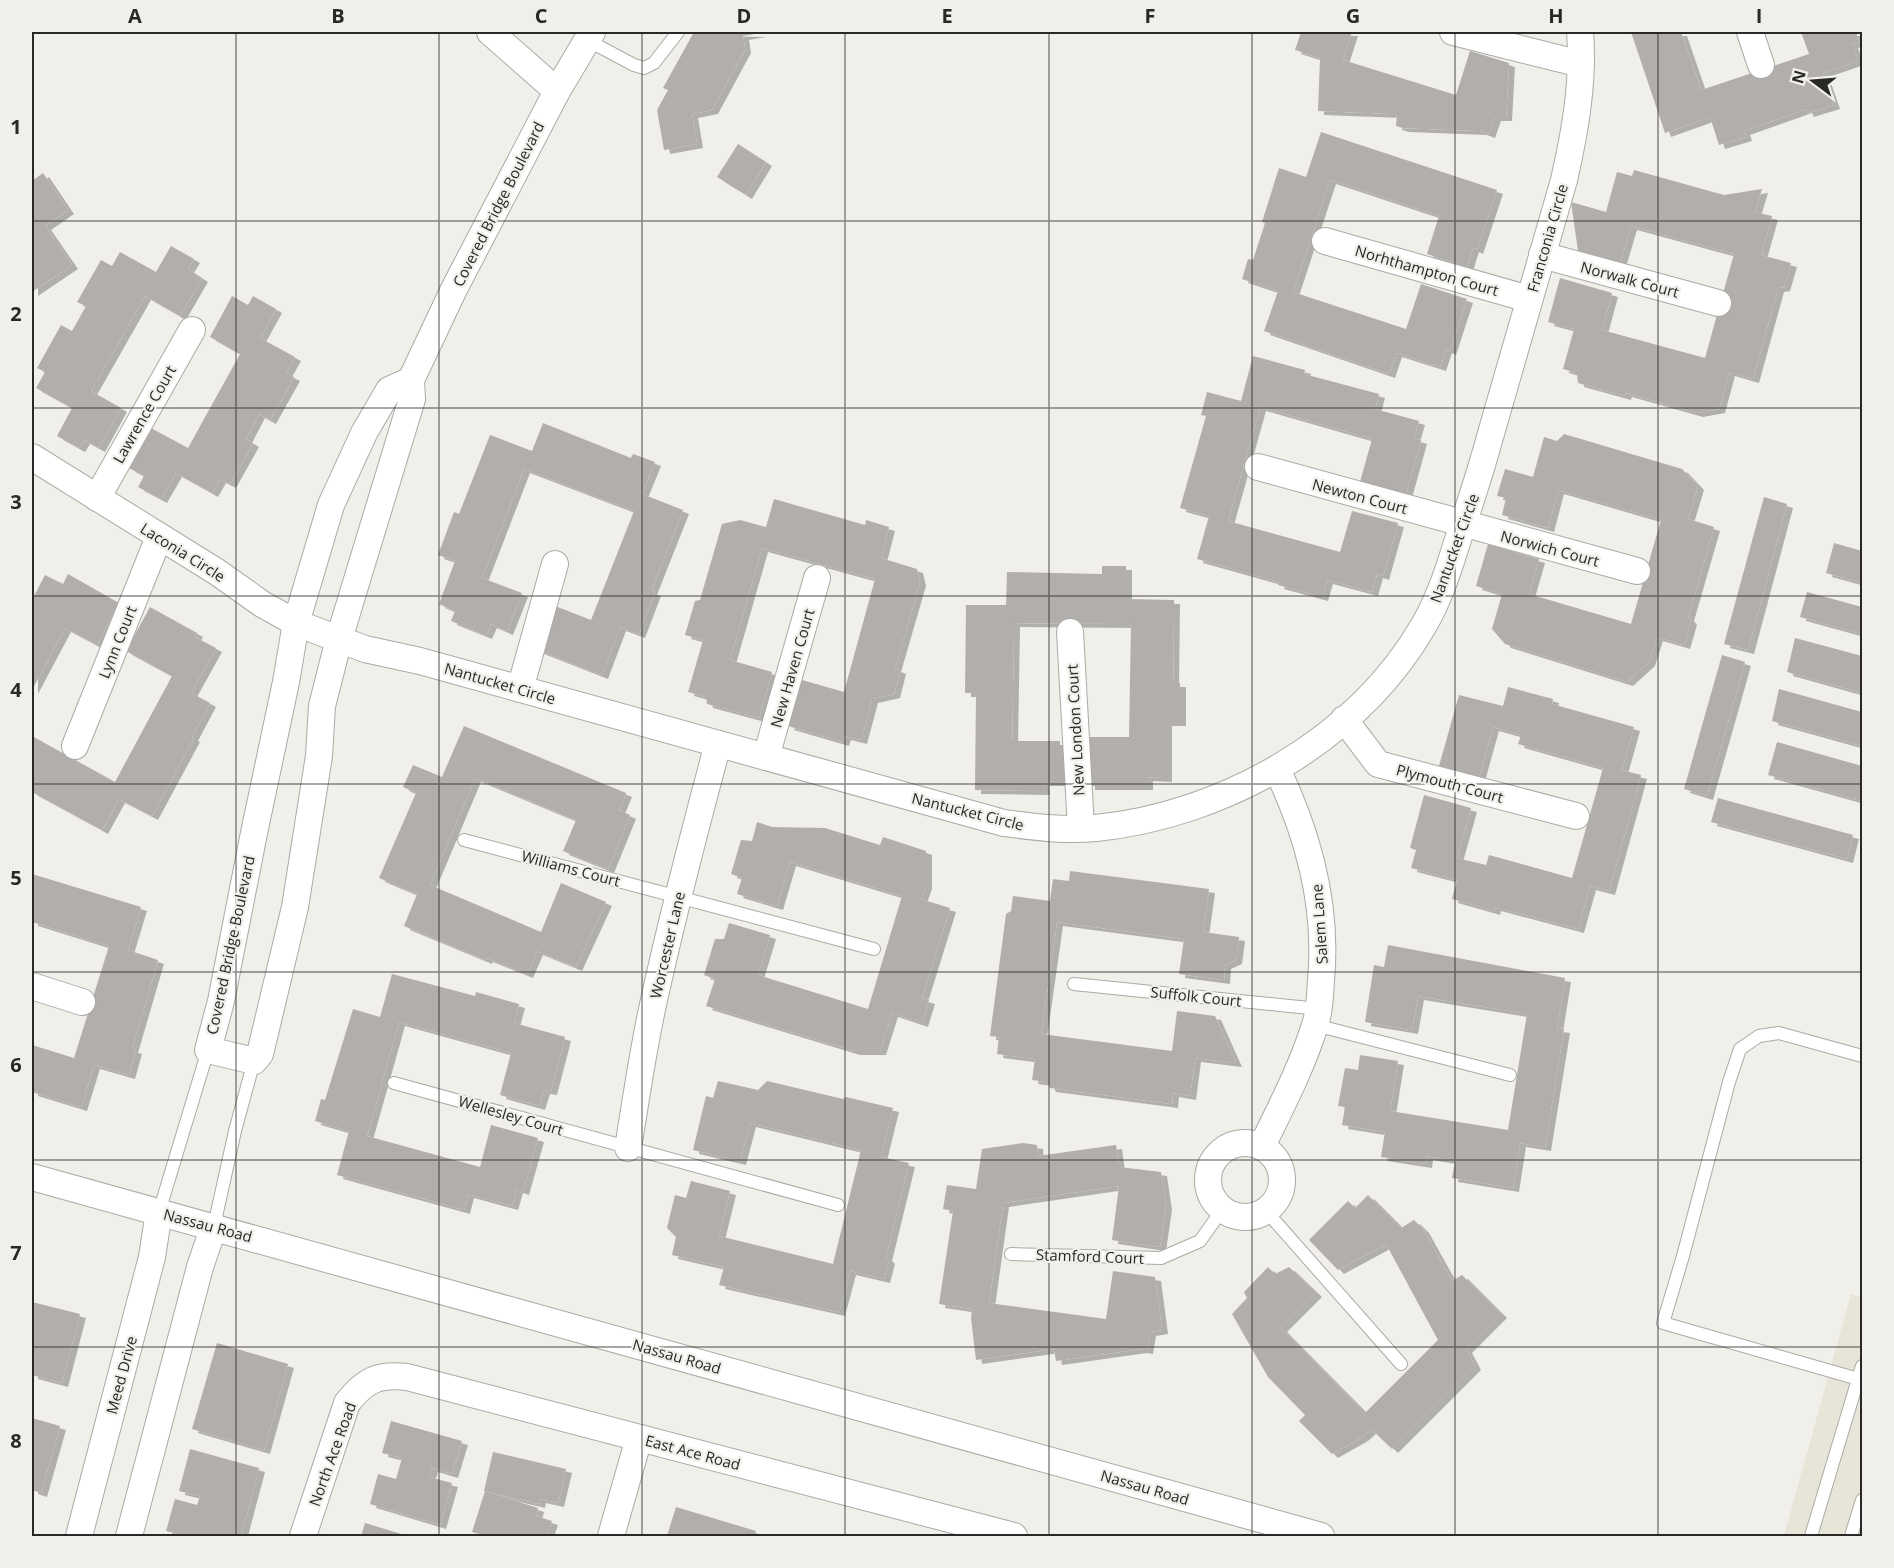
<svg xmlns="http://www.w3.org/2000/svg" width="1894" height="1568" font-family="'Open Sans',sans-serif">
	<defs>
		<filter id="shadow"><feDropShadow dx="6" dy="4" stdDeviation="0" flood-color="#0004"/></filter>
	</defs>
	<rect width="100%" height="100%" fill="#f0efea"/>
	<!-- built -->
	<path fill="#e7e4d8" d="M 1851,1294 L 1862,1297 L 1862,1536 L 1784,1536 Z"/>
	<!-- building -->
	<g fill="#b2aeab" filter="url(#shadow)">
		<path d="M 694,32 L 760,33 L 743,36 L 745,49 L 712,110 L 692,114 L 697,144 L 664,150 L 657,110 L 668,90 L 663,88 Z"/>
		<path d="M 1301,32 L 1352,32 L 1343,60 L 1456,95 L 1470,51 L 1509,63 L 1506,117 L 1495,117 L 1489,134 L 1481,131 L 1403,128 L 1396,126 L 1397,114 L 1318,111 L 1320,58 L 1295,50 Z"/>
		<path d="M 1631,32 L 1681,32 L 1701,90 L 1809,54 L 1801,32 L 1856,32 L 1859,42 L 1852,44 L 1858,61 L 1823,73 L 1834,105 L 1808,113 L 1806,109 L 1744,131 L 1746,137 L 1719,145 L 1710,117 L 1665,133 Z"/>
		<path d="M 1321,132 L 1497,190 L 1477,250 L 1473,248 L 1467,267 L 1427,254 L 1439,216 L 1330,180 L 1293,292 L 1406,329 L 1421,284 L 1467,299 L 1450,351 L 1446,349 L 1440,367 L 1396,353 L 1389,374 L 1264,331 L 1278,291 L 1242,279 L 1248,259 L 1253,260 L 1265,223 L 1262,222 L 1279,168 L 1306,177 Z"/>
		<path d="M 738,144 L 766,162 L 746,195 L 717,177 Z"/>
		<path d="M 1634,170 L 1724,195 L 1762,189 L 1755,212 L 1772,216 L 1761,255 L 1791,263 L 1784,287 L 1778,288 L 1753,379 L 1729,372 L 1719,409 L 1697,413 L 1626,393 L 1625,396 L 1578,383 L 1577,373 L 1563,369 L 1574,329 L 1548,322 L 1560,278 L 1612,293 L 1602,330 L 1705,358 L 1734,254 L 1631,226 L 1620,263 L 1578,251 L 1571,202 L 1606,212 L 1617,172 L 1632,176 Z"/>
		<path d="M 43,173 L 68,210 L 45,226 L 72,265 L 32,292 L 32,181 Z"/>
		<path d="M 171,246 L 194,259 L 188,269 L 202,278 L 180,316 L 145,296 L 91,391 L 121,408 L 99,448 L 84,440 L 79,448 L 57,436 L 72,408 L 36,388 L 45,372 L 37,368 L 61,325 L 72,331 L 86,306 L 77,302 L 101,260 L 112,266 L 120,252 L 156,272 Z"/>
		<path d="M 232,296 L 248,305 L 253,296 L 276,309 L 260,338 L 295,357 L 286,373 L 294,377 L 270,420 L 259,414 L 246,439 L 253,443 L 230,484 L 220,479 L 212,493 L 176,473 L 161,499 L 138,487 L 144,476 L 129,468 L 151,428 L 188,448 L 240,354 L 210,337 Z"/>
		<path d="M 1253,356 L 1305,370 L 1304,374 L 1379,394 L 1375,409 L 1419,421 L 1414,438 L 1421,440 L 1406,494 L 1360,482 L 1372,439 L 1260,407 L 1228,521 L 1340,552 L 1352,511 L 1398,523 L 1383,576 L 1377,574 L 1372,592 L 1327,580 L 1322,597 L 1278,585 L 1279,582 L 1197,559 L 1209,516 L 1180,508 L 1206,416 L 1201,415 L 1207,392 L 1241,401 Z"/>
		<path d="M 543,423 L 631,458 L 633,454 L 655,462 L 642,494 L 683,510 L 651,591 L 655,592 L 639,634 L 620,627 L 602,675 L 533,648 L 550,604 L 591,620 L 634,511 L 524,469 L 482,578 L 522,593 L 507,631 L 491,624 L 486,635 L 451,621 L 455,611 L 439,604 L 455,561 L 438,555 L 454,512 L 459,514 L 490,435 L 532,451 Z"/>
		<path d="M 1564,434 L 1682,469 L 1698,486 L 1688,519 L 1714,527 L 1688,617 L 1691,621 L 1684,645 L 1657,637 L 1649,662 L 1627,682 L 1505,644 L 1492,629 L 1502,594 L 1476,586 L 1488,544 L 1539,559 L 1529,594 L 1631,624 L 1661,520 L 1558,490 L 1548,528 L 1502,515 L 1506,498 L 1497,496 L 1505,469 L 1533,477 L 1544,437 L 1557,441 Z"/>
		<path d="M 1764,497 L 1787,504 L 1748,650 L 1724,644 Z"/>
		<path d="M 774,499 L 865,525 L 866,520 L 889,527 L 881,558 L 917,569 L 920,582 L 895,668 L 900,670 L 894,694 L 872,699 L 861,740 L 845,736 L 843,742 L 788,726 L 802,680 L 844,692 L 875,579 L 762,548 L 730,660 L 772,672 L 759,718 L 707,704 L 706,697 L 688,692 L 703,640 L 685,635 L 695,601 L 700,600 L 722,524 L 740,520 L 766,527 Z"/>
		<path d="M 1834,543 L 1862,551 L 1862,583 L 1826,573 Z"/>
		<path d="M 1102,566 L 1126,566 L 1126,599 L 1174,600 L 1173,683 L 1180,683 L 1180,722 L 1166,722 L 1166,778 L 1147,777 L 1147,786 L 1089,786 L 1089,737 L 1129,737 L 1131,624 L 1014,623 L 1012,741 L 1060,741 L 1060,782 L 1043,782 L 1044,791 L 975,790 L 976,693 L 965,693 L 966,605 L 1006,605 L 1007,572 L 1102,574 Z"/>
		<path d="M 68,574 L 119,603 L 97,645 L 65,628 L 32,690 L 32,600 L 45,575 L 63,584 Z"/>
		<path d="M 1807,592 L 1862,607 L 1862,634 L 1800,617 Z"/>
		<path d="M 150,607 L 197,633 L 195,637 L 216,648 L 191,693 L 210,703 L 192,737 L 194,738 L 152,816 L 119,799 L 102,830 L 32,792 L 32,736 L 115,782 L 172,676 L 126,651 Z"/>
		<path d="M 1795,638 L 1862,656 L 1862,693 L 1787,672 Z"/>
		<path d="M 1722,655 L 1745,662 L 1707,796 L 1684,789 Z"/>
		<path d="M 1508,687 L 1553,699 L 1552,704 L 1634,727 L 1622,770 L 1641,775 L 1609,891 L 1590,886 L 1578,929 L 1495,907 L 1494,911 L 1452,899 L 1457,880 L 1411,868 L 1416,850 L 1410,848 L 1424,795 L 1471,808 L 1457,858 L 1486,865 L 1489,855 L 1572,878 L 1603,768 L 1518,744 L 1521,735 L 1493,727 L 1479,777 L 1439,766 L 1459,695 L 1503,706 Z"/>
		<path d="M 1779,689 L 1862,712 L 1862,746 L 1772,721 Z"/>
		<path d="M 464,726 L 626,793 L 619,810 L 630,815 L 608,869 L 563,851 L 576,820 L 475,778 L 430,885 L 541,932 L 561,883 L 606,902 L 576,967 L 537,951 L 527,974 L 487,958 L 486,960 L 404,926 L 417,894 L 379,878 L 416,793 L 403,787 L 413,765 L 442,777 Z"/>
		<path d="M 1777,742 L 1862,766 L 1862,801 L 1768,775 Z"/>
		<path d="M 1718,798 L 1853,835 L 1847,859 L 1711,822 Z"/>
		<path d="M 757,822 L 772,827 L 825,828 L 880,845 L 883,837 L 926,851 L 926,885 L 921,899 L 950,908 L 922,998 L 929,1000 L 922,1023 L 892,1013 L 880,1051 L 854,1051 L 706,1006 L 715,979 L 704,975 L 715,939 L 724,939 L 729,923 L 770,935 L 758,975 L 868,1009 L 902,896 L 790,862 L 777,906 L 737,894 L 742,878 L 731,874 L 741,840 L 752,841 Z"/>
		<path d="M 1070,871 L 1209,889 L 1203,932 L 1239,937 L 1236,960 L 1225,965 L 1224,980 L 1179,974 L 1184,939 L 1057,922 L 1041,1034 L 1172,1051 L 1177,1011 L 1215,1016 L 1236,1063 L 1195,1058 L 1190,1096 L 1173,1093 L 1172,1104 L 1050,1088 L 1047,1082 L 1032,1080 L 1035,1059 L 997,1054 L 999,1037 L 990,1036 L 1006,914 L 1011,911 L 1013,896 L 1050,901 L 1053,879 L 1069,881 Z"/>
		<path d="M 32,874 L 141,907 L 128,950 L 158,960 L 132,1049 L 136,1050 L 129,1075 L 94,1065 L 81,1107 L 32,1092 L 32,1045 L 74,1058 L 109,946 L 32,922 Z"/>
		<path d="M 1388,945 L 1565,978 L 1557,1028 L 1564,1029 L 1545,1147 L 1520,1143 L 1513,1188 L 1452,1178 L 1455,1161 L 1427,1156 L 1426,1164 L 1381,1157 L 1385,1132 L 1342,1125 L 1345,1107 L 1338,1106 L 1345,1068 L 1358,1070 L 1360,1055 L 1398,1061 L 1390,1111 L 1508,1130 L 1527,1014 L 1418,996 L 1412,1030 L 1365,1022 L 1374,965 L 1384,967 Z"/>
		<path d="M 392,974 L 475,996 L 476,992 L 519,1004 L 514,1023 L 565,1037 L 551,1091 L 544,1090 L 539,1106 L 500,1095 L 511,1053 L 399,1022 L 367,1136 L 480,1167 L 491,1125 L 538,1138 L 523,1191 L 517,1189 L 512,1206 L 468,1194 L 464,1210 L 337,1175 L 349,1131 L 315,1121 L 321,1099 L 325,1100 L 353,1009 L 380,1017 Z"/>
		<path d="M 718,1081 L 758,1090 L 767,1081 L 843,1099 L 846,1097 L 893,1108 L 881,1157 L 909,1163 L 886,1257 L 889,1260 L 884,1279 L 850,1271 L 839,1312 L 719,1285 L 724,1267 L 672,1255 L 676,1237 L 667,1228 L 675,1195 L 686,1198 L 691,1181 L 730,1191 L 719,1236 L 833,1264 L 861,1150 L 750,1123 L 740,1161 L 693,1150 L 706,1096 L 713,1098 Z"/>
		<path d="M 1023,1143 L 1037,1145 L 1038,1156 L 1116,1145 L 1119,1167 L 1161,1172 L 1166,1206 L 1160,1247 L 1112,1240 L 1119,1186 L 1003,1203 L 989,1303 L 1106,1319 L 1113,1271 L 1155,1277 L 1162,1330 L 1150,1332 L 1147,1350 L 1141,1349 L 1056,1361 L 1054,1349 L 976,1360 L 971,1318 L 972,1309 L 939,1304 L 953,1211 L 943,1209 L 947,1185 L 976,1189 L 982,1149 Z"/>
		<path d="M 1368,1195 L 1401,1228 L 1414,1220 L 1423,1229 L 1452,1281 L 1462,1275 L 1501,1314 L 1466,1349 L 1475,1366 L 1392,1449 L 1371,1429 L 1362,1437 L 1332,1454 L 1299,1421 L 1305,1415 L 1268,1377 L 1232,1314 L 1247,1298 L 1244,1292 L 1268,1267 L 1275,1274 L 1289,1267 L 1316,1293 L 1281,1328 L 1365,1413 L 1438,1340 L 1386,1244 L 1338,1270 L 1309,1240 L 1348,1201 L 1355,1208 Z"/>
		<path d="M 32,1302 L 80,1314 L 62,1383 L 32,1375 Z"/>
		<path d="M 217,1343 L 288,1364 L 264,1450 L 192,1429 Z"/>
		<path d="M 32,1418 L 60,1426 L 41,1493 L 32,1490 Z"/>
		<path d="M 391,1421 L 462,1441 L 452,1474 L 432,1468 L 429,1477 L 452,1483 L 440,1525 L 370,1504 L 378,1474 L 396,1479 L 402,1458 L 382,1453 Z"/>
		<path d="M 190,1449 L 259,1468 L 241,1536 L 187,1536 L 166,1531 L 175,1499 L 197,1505 L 200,1496 L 179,1491 Z"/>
		<path d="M 493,1452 L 566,1469 L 558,1503 L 540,1499 L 539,1504 L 484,1491 Z"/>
		<path d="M 485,1491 L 538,1508 L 536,1516 L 552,1521 L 547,1536 L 487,1536 L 472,1532 Z"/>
		<path d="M 676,1507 L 756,1531 L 754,1536 L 667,1536 Z"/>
		<path d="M 365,1523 L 408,1536 L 361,1536 Z"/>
	</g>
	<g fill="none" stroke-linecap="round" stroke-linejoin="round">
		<!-- service casing -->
		<g stroke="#abaaa5" stroke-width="14">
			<g id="service">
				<path d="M 587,40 L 634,65 L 644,68 L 654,63 L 678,32"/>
				<path d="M 464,840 L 874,949"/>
				<path d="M 1074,984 L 1319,1009"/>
				<path d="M 1315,1025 L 1510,1075"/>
				<path d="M 1862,1056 L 1779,1033 L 1759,1036 L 1740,1049 L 1729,1082 L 1683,1256 L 1663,1323 L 1862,1380"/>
				<path d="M 394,1083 L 838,1205"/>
				<path d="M 1266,1211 L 1401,1364"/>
				<path d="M 159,1212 L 208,1050"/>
				<path d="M 214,1226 L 235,1131 L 254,1061"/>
				<path d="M 1011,1254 L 1161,1258 L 1200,1241 L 1222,1210"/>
				<path d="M 1811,1536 L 1862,1366"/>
				<path d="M 1851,1536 L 1862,1500"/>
			</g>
		</g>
		<!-- minor casing -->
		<g stroke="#abaaa5" stroke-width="28">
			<g id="minor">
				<path d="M 490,32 L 557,91"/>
				<path d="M 1453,32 L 1581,64"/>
				<path d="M 1750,32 L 1761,65"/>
				<path d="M 1325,241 L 1529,299"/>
				<path d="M 1542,255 L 1718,303"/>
				<path d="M 411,380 L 389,390 L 364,433 L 331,505 L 296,623 L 286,682 L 254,833 L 221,1001 L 208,1050 L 254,1061 L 260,1054 L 295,907 L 319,756 L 322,706 L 339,639 L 412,399 L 411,380 L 453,291 L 557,91 L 592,32"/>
				<path d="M 32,457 L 217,572 L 262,604 L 296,623 L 365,649 L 420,661 L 1004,823 C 1035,827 1065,831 1096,828 C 1225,815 1358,739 1424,625 C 1442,594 1451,561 1462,527 C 1473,495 1483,463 1492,430 C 1516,347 1540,263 1564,180 C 1575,132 1584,81 1580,32"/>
				<path d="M 1258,467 L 1637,571"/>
				<path d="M 97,498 L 192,330"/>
				<path d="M 1070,632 L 1081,828"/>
				<path d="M 520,689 L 555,564"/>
				<path d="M 1344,719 L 1378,764 L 1576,816"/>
				<path d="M 75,746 L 159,537"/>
				<path d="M 766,757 L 817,578"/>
				<path d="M 32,986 L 82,1002"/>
				<circle cx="1245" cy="1180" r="37"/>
				<path d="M 1262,1146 C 1281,1107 1302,1067 1315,1025 C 1320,1011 1320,995 1321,980 C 1328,906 1309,836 1277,769"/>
				<path d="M 628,1148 C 636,1099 643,1049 654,1000 C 673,914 695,829 718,744"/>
				<path d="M 32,1177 L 1321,1536"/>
				<path d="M 79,1536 L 152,1257 L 159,1212"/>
				<path d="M 129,1536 L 200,1267 L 214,1226"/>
				<path d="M 303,1536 L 347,1403 C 365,1380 378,1374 407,1377 L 1014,1536"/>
				<path d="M 611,1536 L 639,1438"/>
			</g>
		</g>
		<!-- service -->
		<use href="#service" stroke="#fff" stroke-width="12"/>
		<!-- minor -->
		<use href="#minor" stroke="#fff" stroke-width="26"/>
	</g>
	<!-- grid -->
	<path fill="none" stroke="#282826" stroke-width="1.5" stroke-opacity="0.55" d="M 236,32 L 236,1536M 439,32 L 439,1536M 642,32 L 642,1536M 845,32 L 845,1536M 1049,32 L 1049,1536M 1252,32 L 1252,1536M 1455,32 L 1455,1536M 1658,32 L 1658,1536M 32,221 L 1862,221M 32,408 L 1862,408M 32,596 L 1862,596M 32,784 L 1862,784M 32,972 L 1862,972M 32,1160 L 1862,1160M 32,1347 L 1862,1347"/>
	<g text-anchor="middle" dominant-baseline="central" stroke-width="4.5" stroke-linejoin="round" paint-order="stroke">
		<!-- street labels -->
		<g font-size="15" fill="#282826" stroke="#f0efea">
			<text transform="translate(498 204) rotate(-63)">Covered Bridge Boulevard</text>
			<text transform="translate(1547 238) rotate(-74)">Franconia Circle</text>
			<text transform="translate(1427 270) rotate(16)">Norhthampton Court</text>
			<text transform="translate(1630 279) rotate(15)">Norwalk Court</text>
			<text transform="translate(144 414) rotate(-60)">Lawrence Court</text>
			<text transform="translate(1360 496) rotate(15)">Newton Court</text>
			<text transform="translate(1454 548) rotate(-70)">Nantucket Circle</text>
			<text transform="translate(1550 548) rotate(15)">Norwich Court</text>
			<text transform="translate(183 552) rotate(32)">Laconia Circle</text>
			<text transform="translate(117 642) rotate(-68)">Lynn Court</text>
			<text transform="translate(792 668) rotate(-74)">New Haven Court</text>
			<text transform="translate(500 683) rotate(16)">Nantucket Circle</text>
			<text transform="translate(1075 730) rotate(-93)">New London Court</text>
			<text transform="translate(1450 783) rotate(15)">Plymouth Court</text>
			<text transform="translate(968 811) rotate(14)">Nantucket Circle</text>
			<text transform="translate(571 868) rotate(15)">Williams Court</text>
			<text transform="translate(1319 924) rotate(-94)">Salem Lane</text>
			<text transform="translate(230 945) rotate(-78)">Covered Bridge Boulevard</text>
			<text transform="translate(667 945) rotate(-77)">Worcester Lane</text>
			<text transform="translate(1196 996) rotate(6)">Suffolk Court</text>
			<text transform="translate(511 1115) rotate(16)">Wellesley Court</text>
			<text transform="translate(208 1225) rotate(15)">Nassau Road</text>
			<text transform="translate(1090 1256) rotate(2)">Stamford Court</text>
			<text transform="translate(677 1356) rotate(16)">Nassau Road</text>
			<text transform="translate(121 1375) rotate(-75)">Meed Drive</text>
			<text transform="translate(693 1452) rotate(15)">East Ace Road</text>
			<text transform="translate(332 1454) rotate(-70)">North Ace Road</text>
			<text transform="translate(1145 1487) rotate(16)">Nassau Road</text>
		</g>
	</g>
	<!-- border -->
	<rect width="1894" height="1568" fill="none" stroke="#f0efea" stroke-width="66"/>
	<!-- north arrow -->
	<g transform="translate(1813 81) rotate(286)" stroke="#f0efea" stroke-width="4.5" paint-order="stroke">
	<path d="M0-4.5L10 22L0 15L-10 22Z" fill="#282826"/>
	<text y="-9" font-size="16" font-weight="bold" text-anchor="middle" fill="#282826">N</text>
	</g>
	<rect x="33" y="33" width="1828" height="1502" fill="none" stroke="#282826" stroke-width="2"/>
	<g font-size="20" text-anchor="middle" font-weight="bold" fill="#282826">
		<text x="135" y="23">A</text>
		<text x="338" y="23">B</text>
		<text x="541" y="23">C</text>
		<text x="744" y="23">D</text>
		<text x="947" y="23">E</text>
		<text x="1150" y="23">F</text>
		<text x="1353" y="23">G</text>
		<text x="1556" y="23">H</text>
		<text x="1759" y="23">I</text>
		<text x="16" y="134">1</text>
		<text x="16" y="321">2</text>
		<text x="16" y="509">3</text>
		<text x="16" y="697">4</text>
		<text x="16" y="885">5</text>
		<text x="16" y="1072">6</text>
		<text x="16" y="1260">7</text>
		<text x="16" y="1448">8</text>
	</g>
</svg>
